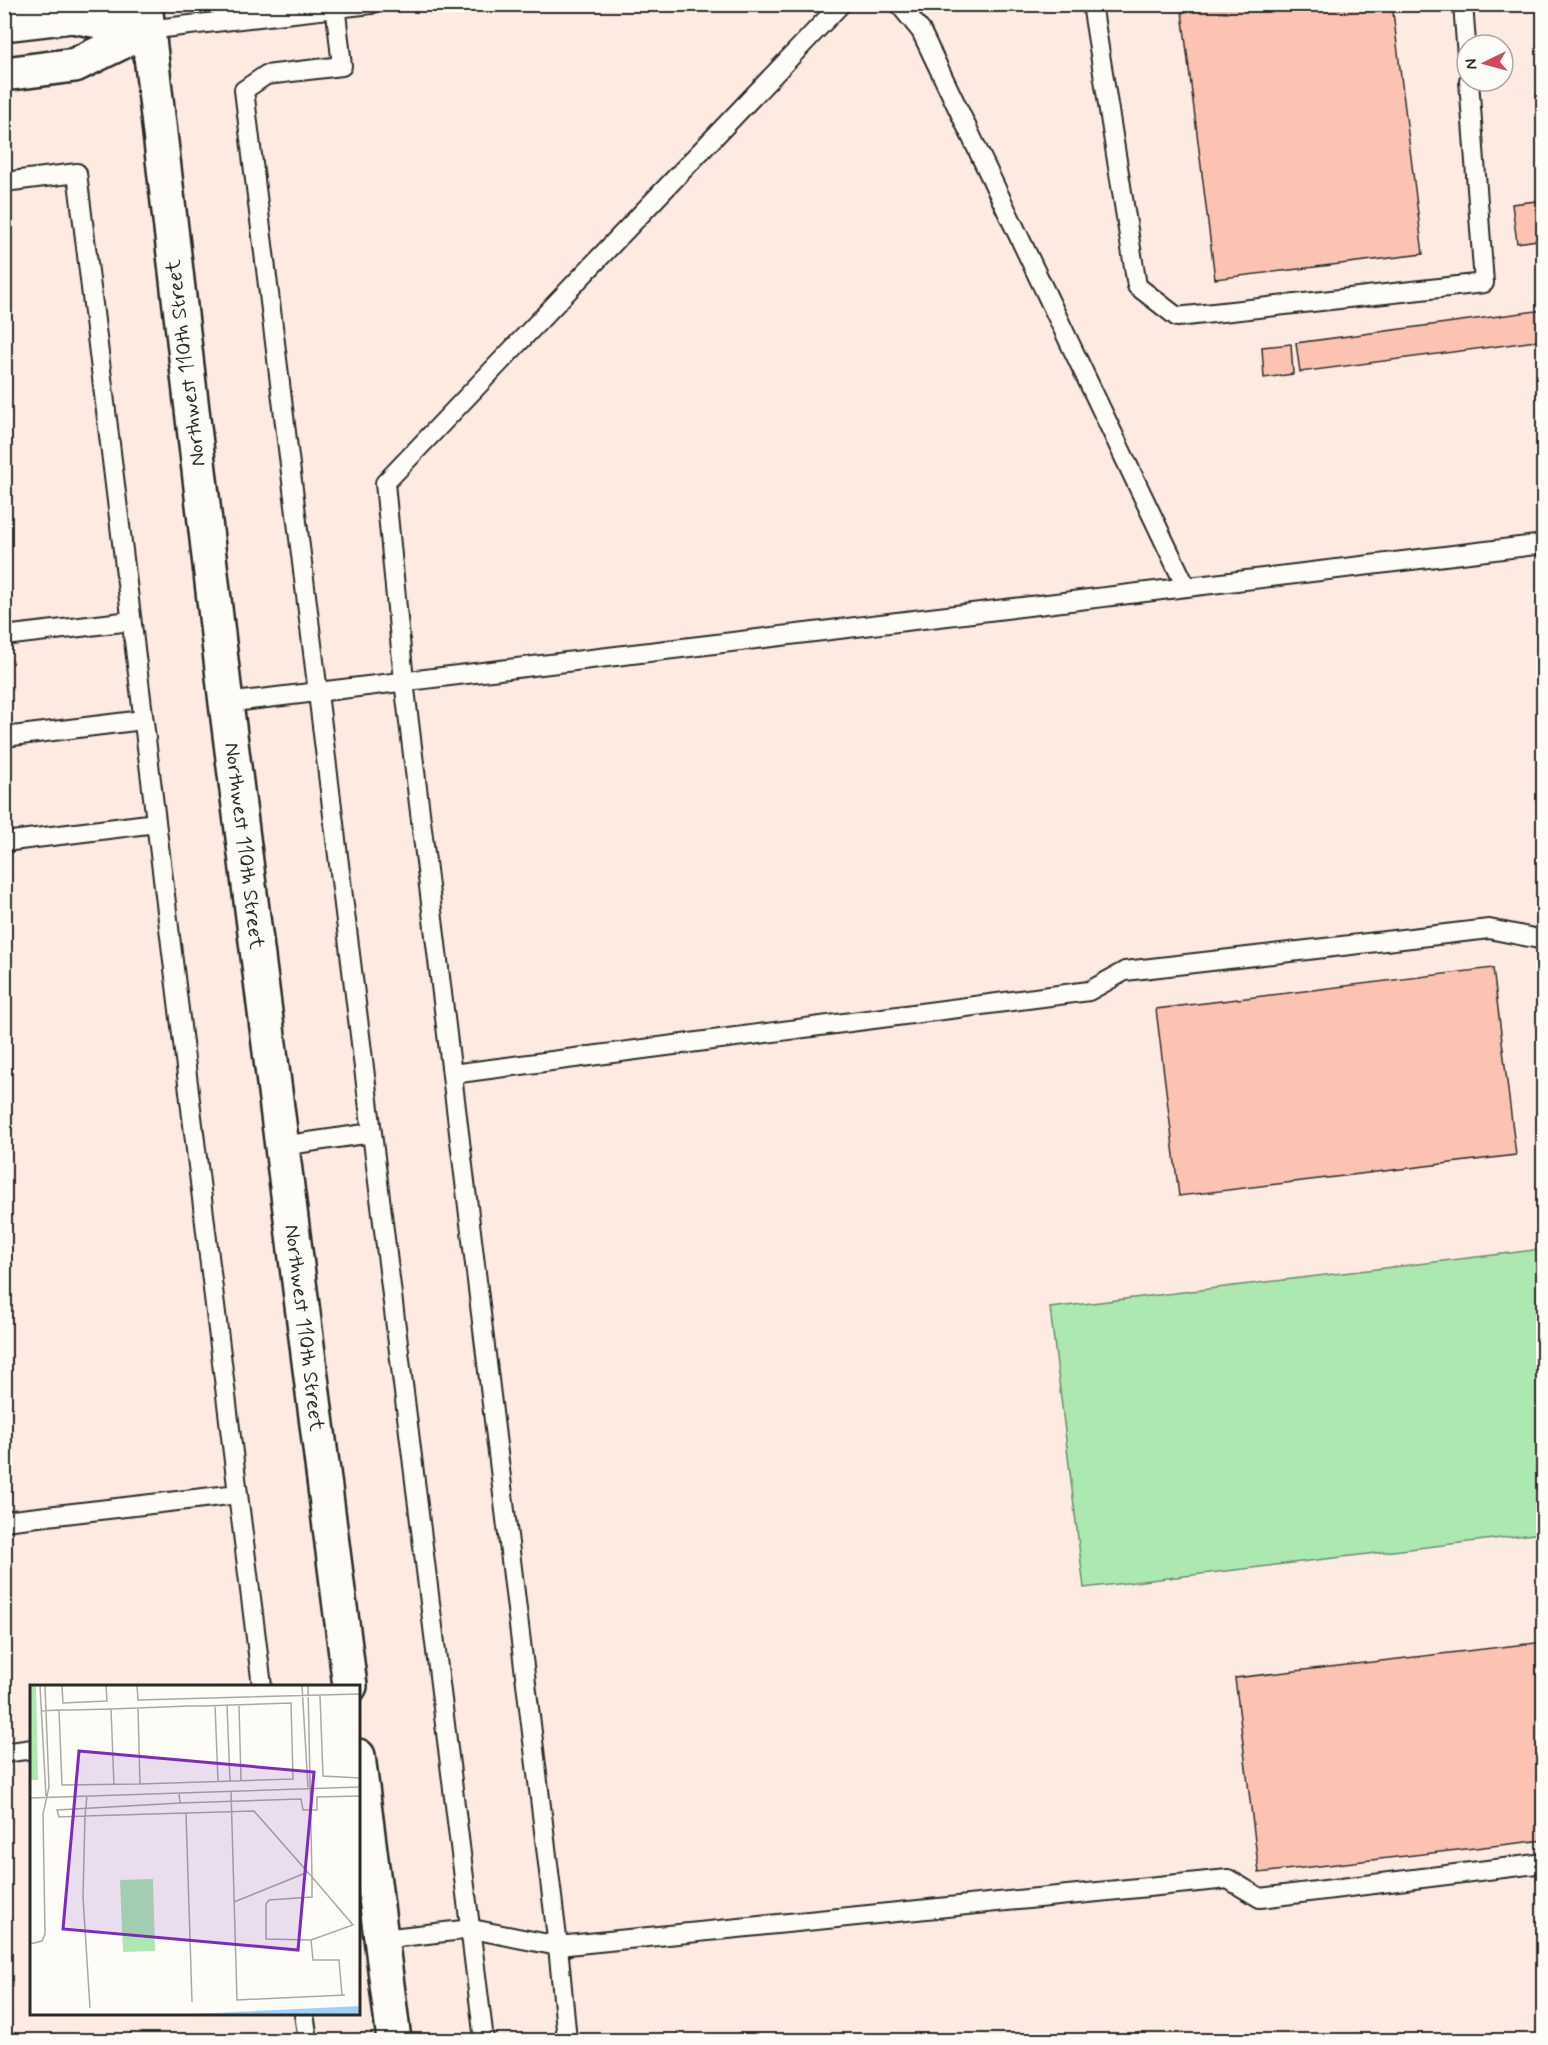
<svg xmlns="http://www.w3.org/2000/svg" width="1548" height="2045" font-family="Mynerve,sans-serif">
	<rect width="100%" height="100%" fill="#fdfcf7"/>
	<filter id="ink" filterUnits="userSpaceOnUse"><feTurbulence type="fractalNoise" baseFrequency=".0167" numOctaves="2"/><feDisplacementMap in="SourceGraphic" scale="12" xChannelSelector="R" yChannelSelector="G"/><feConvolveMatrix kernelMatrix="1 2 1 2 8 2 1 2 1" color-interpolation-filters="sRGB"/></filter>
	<g filter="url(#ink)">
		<!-- built -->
		<path fill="#fdebe2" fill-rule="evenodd" d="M 5,5 L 1543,5 L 1543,2040 L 5,2040 ZM 1467,45 L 1503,45 L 1503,81 L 1467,81 ZM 32,1686 L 358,1686 L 358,2014 L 32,2014 Z"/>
		<!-- green -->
		<path fill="#abe9b0" stroke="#6b8a6e" stroke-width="1.5" d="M 1543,1249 L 1543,1533 L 1084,1588 L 1050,1308 Z"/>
		<!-- building -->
		<g fill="#fdc3b2" stroke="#2b2b2b" stroke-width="1.5">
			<path d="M 1181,4 L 1392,4 L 1423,254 L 1215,279 Z"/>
			<path d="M 1544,200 L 1544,239 L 1517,243 L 1512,204 Z"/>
			<path d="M 1544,310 L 1544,340 L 1300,372 L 1296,343 Z"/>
			<path d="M 1291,344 L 1293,374 L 1264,378 L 1262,347 Z"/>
			<path d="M 1544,361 L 1544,394 L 1539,362 Z"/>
			<path d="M 1493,968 L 1516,1155 L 1179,1196 L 1156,1009 Z"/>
			<path d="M 1544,1642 L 1544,1840 L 1259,1873 L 1235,1678 Z"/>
		</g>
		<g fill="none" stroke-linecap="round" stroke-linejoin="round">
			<!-- lane casing -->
			<g stroke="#2b2b2b" stroke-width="22">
				<g id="lane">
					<path d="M 335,4 L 342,66 L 266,75 L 244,90 L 372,1133"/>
					<path d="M 899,4 L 921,31 L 1186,587"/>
					<path d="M 1092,4 L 1137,286 L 1177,317 L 1484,283 L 1469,81"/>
					<path d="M 1463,4 L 1467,56"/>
					<path d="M 147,30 L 371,4"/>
					<path d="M 4,182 L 77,173 L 238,1494 L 4,1521"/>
					<path d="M 4,636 L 131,621"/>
					<path d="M 226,703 L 1544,544"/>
					<path d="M 4,737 L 143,720"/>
					<path d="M 4,842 L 156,823"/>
					<path d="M 452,1074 L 1089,991 L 1125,971 L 1489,929 L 1544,940"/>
					<path d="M 281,1146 L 372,1133 L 484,2040"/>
					<path d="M 238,1494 L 262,1686"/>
					<path d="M 4,1753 L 32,1749"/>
					<path d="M 382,1939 L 472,1929 L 558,1946 L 404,681 L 385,483 L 841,4"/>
					<path d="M 304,2014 L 308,2040"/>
					<path d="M 567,2040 L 558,1946 L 1228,1879 L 1260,1898 L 1544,1863"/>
				</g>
			</g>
			<!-- street casing -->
			<g stroke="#2b2b2b" stroke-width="38">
				<g id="street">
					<path d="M 4,24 L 72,16 L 147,30"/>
					<path d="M 4,74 L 75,65 L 147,30"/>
				</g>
			</g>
			<!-- secondary casing -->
			<g stroke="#2b2b2b" stroke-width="38">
				<g id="secondary">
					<path d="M 145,4 L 226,703 L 350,1686"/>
					<path d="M 358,1756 L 394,2040"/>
				</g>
			</g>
			<!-- lane -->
			<use href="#lane" stroke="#fdfcf7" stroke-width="18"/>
			<!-- street -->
			<use href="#street" stroke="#fdfcf7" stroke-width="33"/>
			<!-- secondary -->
			<use href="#secondary" stroke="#fdfcf7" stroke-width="33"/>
		</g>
	</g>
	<g text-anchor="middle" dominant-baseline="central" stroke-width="4.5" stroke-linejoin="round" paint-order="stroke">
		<!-- street labels -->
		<g font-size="21" fill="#2b2b2b" stroke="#fdfcf7">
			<text transform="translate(186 363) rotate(-97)">Northwest 110th Street</text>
			<text transform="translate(244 846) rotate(83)">Northwest 110th Street</text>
			<text transform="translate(304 1328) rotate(83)">Northwest 110th Street</text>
		</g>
	</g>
	<!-- overview -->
	<g transform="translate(30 1685)">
		<rect width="330" height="330" fill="#fdfcf7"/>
		<path d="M 0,1 L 6,1 L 8,95 L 0,95 ZM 123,194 L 125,266 L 93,267 L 90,195 Z" fill="#abe9b0"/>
		<path d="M 330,321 L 330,329 L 155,329 L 183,328 Z" fill="#9dd2fc"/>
		<path fill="none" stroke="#a9a8a5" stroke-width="1.5" d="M 10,1 L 16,111M 32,1 L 33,18 L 77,16 L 76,1M 107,1 L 108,15 L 330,9M 272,1 L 278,102M 290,11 L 293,91 L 330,93M 185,20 L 188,96M 197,20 L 200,96M 209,20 L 211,96M 81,24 L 84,100M 29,25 L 32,100 L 110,99M 11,26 L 29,25 L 42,25 L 81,24 L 159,21 L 172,21 L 261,18 L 263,94 L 110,99 L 108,23M 201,106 L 207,315 L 315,310M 57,111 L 55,131 L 224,126 L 282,192 L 278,1M 0,113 L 330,102M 150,118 L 271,114 L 273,125 L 287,125 L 287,112 L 330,111M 156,128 L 162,317M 282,192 L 323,240 L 281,255 L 236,254 L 236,219 L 239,215 L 282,212 ZM 204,217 L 278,187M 281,255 L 283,275 L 309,275 L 312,310M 0,259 L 12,256 L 15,249 L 13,129 L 19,102 L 15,1M 60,323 L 53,212 L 55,131 L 29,132 L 27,125 L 150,118 L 149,108"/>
		<path fill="#7b2cbf" fill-opacity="0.15" stroke="#7b2cbf" stroke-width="3" d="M 49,66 L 284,87 L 268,265 L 33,244 Z"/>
		<rect width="330" height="330" fill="none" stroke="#2b2b2b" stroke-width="3"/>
	</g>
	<!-- margin -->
	<rect width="1548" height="2045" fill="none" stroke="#fdfcf7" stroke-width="24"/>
	<rect x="12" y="12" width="1524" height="2021" fill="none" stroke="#2b2b2b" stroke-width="2" filter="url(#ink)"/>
	<!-- north arrow -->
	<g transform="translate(1485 63) rotate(265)"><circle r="28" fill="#fdfcf7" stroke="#a9a8a5" stroke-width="1.5"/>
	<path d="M0-4.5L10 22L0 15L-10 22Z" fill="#d1495b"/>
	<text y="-9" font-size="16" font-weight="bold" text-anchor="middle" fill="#2b2b2b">N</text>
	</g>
</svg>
